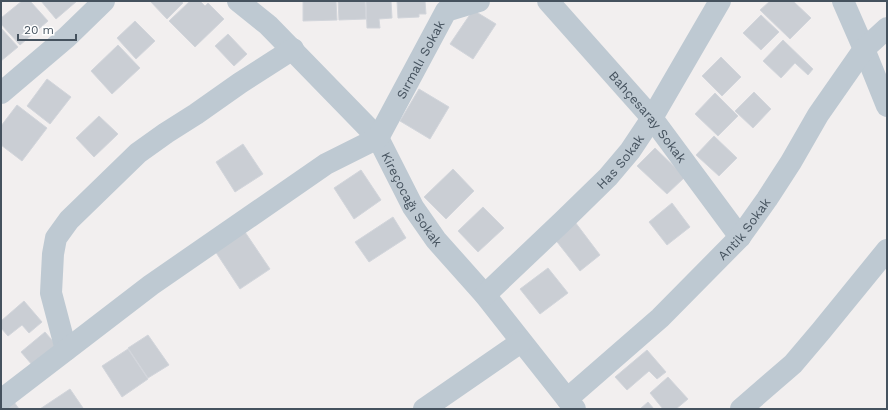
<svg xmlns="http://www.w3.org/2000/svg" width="888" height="410" font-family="'Work Sans',sans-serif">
	<rect width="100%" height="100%" fill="#f2efef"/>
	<!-- building -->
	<g fill="#caced4" stroke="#d2d5db">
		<path d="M 22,1 L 30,1 L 48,21 L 20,45 L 1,24 L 1,18 Z"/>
		<path d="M 41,1 L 77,1 L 56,19 Z"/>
		<path d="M 150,1 L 181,1 L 183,3 L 167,19 Z"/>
		<path d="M 190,1 L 200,1 L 205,6 L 208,3 L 224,19 L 195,47 L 169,21 Z"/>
		<path d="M 303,1 L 336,1 L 337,20 L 303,21 Z"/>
		<path d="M 338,1 L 365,1 L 366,19 L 339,20 Z"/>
		<path d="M 366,1 L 391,1 L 392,18 L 379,19 L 380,28 L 367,28 Z"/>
		<path d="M 397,1 L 425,1 L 426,14 L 419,14 L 419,17 L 398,18 Z"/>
		<path d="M 770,1 L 793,1 L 811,18 L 790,39 L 760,10 Z"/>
		<path d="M 473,10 L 496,24 L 473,59 L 450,44 Z"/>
		<path d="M 761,15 L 779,32 L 761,50 L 743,33 Z"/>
		<path d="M 135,21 L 155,41 L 136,59 L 117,38 Z"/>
		<path d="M 1,28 L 18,47 L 1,61 Z"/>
		<path d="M 228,34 L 247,54 L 234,66 L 215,46 Z"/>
		<path d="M 783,40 L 813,69 L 808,75 L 795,63 L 781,78 L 763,61 Z"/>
		<path d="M 118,45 L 140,68 L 112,94 L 91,71 Z"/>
		<path d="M 721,57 L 741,77 L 722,96 L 702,76 Z"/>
		<path d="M 47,79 L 71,97 L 50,124 L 27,106 Z"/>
		<path d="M 419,89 L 449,107 L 430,139 L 400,121 Z"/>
		<path d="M 754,92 L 771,109 L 753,128 L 735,111 Z"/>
		<path d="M 715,93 L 738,116 L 718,136 L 695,114 Z"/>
		<path d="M 17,105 L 47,128 L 22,161 L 1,145 L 1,126 Z"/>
		<path d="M 99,116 L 118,134 L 94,157 L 76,138 Z"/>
		<path d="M 714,136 L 737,158 L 719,176 L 696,155 Z"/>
		<path d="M 243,144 L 263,174 L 235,192 L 216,162 Z"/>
		<path d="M 655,148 L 685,177 L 667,194 L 637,166 Z"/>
		<path d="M 453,169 L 474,191 L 446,219 L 424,197 Z"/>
		<path d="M 361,170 L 381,200 L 354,219 L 334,188 Z"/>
		<path d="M 672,203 L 690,227 L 667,245 L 649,222 Z"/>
		<path d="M 483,207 L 504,228 L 478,252 L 458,231 Z"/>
		<path d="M 393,217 L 406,238 L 369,262 L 355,242 Z"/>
		<path d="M 575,222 L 600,255 L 580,271 L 554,238 Z"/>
		<path d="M 245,232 L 270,269 L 240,289 L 215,251 Z"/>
		<path d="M 548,268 L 568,293 L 540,314 L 520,289 Z"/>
		<path d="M 24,301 L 42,322 L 29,333 L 22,325 L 8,336 L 1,328 L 1,321 Z"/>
		<path d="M 45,332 L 57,346 L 33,366 L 21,352 Z"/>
		<path d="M 148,335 L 169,365 L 148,378 L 128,348 Z"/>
		<path d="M 128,349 L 148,379 L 122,397 L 102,366 Z"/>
		<path d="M 647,350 L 666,372 L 657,379 L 649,371 L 627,390 L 615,377 Z"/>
		<path d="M 668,377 L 688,399 L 676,409 L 663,409 L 650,393 Z"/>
		<path d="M 70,389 L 83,408 L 40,409 Z"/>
		<path d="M 14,402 L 19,409 L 5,409 Z"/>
		<path d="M 648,402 L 654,409 L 640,409 Z"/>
	</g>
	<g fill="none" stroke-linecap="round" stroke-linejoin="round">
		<!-- minor -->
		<g stroke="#bec9d2" stroke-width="22">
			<path id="s1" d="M 238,1 L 268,25 L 378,138 L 413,207 L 436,240 L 485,295 L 575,409"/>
			<path id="s2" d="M 548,1 L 652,118 L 740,237"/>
			<path d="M 843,1 L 864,49 L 887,106"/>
			<path d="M 1,93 L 67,37 L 104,1"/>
			<path id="s3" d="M 485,295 L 564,220 L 608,177 L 630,151 L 652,118 L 720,1"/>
			<path d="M 66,350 L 51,293 L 53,254 L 56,238 L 69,220 L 138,153 L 166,133 L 196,114 L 240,83 L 293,49"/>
			<path id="s4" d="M 567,399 L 660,318 L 740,237 L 767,199 L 791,162 L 818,115 L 864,49 L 887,28"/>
			<path id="s5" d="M 1,400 L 151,285 L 326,164 L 378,138 L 446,11 L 479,1"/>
			<path d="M 424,409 L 521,342"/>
			<path d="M 741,409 L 793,364 L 821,331 L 887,250"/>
		</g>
	</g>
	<g text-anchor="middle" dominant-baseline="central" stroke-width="4" stroke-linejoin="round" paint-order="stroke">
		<!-- street labels -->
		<g font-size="13" fill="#45525e" stroke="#fff">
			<text stroke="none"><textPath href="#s5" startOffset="549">Sırmalı Sokak</textPath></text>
			<text stroke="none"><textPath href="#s2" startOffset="153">Bahçesaray Sokak</textPath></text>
			<text stroke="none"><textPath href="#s3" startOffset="190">Has Sokak</textPath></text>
			<text stroke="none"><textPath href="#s1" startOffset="266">Kireçocağı Sokak</textPath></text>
			<text stroke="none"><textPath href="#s4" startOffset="246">Antik Sokak</textPath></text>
		</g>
	</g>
	<!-- border -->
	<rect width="888" height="410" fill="none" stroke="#45525e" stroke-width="4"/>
	<!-- scale -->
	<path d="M18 34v6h58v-6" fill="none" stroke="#45525e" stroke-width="2"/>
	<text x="24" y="34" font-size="12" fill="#45525e" stroke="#ffffff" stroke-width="3" paint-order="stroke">20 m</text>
</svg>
